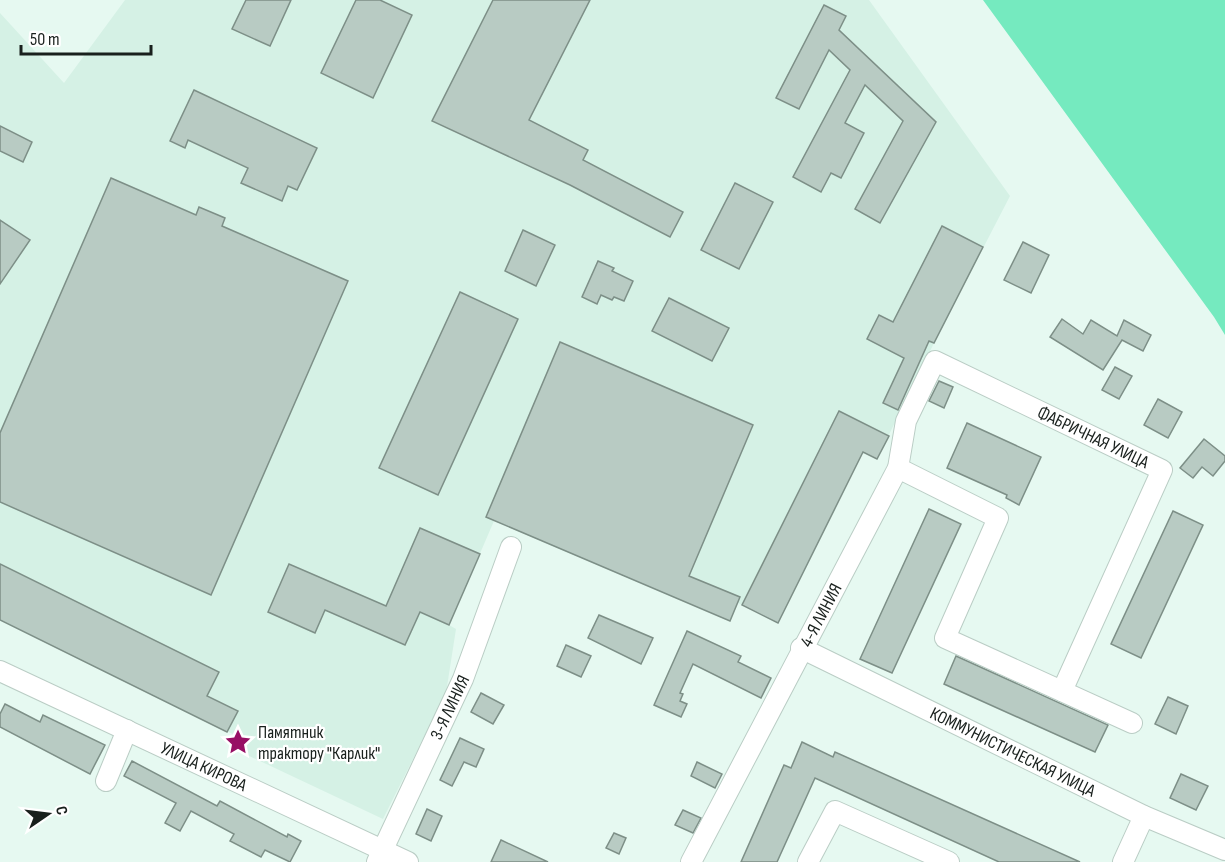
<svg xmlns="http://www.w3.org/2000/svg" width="1225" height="862" font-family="'Sofia Sans Condensed',sans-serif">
	<rect width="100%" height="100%" fill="#e6f9f1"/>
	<!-- built -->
	<path fill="#d5f1e5" d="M 125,0 L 869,0 L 1010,196 L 934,343 L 877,459 L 863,452 L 778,623 L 738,603 L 730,621 L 494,521 L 449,625 L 456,629 L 446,693 L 383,819 L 243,753 L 243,739 L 0,620 L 0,13 L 64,83 Z"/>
	<!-- water -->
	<path fill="#75eabf" d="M 983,0 L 1225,0 L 1225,335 L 1214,317 Z"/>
	<!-- building -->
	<g fill="#b8cbc3" stroke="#7d8f87" stroke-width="1.5">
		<path d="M 246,0 L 291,0 L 270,46 L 232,29 Z"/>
		<path d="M 356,0 L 380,0 L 412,15 L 373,98 L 321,73 Z"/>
		<path d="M 493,0 L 590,0 L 529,120 L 588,150 L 583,160 L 683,212 L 670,237 L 570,185 L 432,121 Z"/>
		<path d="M 824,5 L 846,16 L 839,30 L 936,122 L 880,223 L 855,209 L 903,121 L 865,85 L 845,123 L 864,133 L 841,178 L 831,173 L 821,192 L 793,177 L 850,70 L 829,50 L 799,109 L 776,98 Z"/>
		<path d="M 194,90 L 317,148 L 297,190 L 288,186 L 282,201 L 241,183 L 248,168 L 188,140 L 185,148 L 170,141 Z"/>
		<path d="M 0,126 L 32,142 L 23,162 L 0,151 Z"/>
		<path d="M 111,178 L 196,215 L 199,207 L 225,218 L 222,226 L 348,281 L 211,595 L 0,502 L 0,433 Z"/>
		<path d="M 735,183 L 773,202 L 739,269 L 701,250 Z"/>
		<path d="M 0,220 L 30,240 L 0,284 Z"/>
		<path d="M 942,226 L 983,247 L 934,343 L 929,341 L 898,410 L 883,403 L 904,358 L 867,339 L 879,315 L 893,322 Z"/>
		<path d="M 523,230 L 555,245 L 536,286 L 505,271 Z"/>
		<path d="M 1023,242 L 1049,255 L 1031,293 L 1004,280 Z"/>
		<path d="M 598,261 L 614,268 L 612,271 L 633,281 L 624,301 L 614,297 L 612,300 L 601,295 L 597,304 L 582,297 Z"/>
		<path d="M 460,292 L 518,319 L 438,495 L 379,468 Z"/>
		<path d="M 669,298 L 729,328 L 712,361 L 652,331 Z"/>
		<path d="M 1062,319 L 1083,334 L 1091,320 L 1117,336 L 1124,320 L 1151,335 L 1143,351 L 1122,340 L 1103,370 L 1050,337 Z"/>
		<path d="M 560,342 L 753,425 L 689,576 L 740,597 L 730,621 L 486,517 Z"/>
		<path d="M 1115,367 L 1132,376 L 1119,399 L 1102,390 Z"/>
		<path d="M 939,381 L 953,387 L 944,408 L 929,401 Z"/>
		<path d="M 1158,399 L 1182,412 L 1168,438 L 1144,425 Z"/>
		<path d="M 839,411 L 889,436 L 877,459 L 863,452 L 778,623 L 742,605 Z"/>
		<path d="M 967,423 L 1041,457 L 1019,505 L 1006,498 L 1007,495 L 947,468 Z"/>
		<path d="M 1204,439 L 1225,456 L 1225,461 L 1213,476 L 1202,467 L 1193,478 L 1180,468 Z"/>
		<path d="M 929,509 L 961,524 L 892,673 L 860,659 Z"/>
		<path d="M 1173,511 L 1203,525 L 1141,658 L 1111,644 Z"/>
		<path d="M 420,528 L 480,554 L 449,625 L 420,612 L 405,645 L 325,610 L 315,633 L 268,612 L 289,564 L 386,606 Z"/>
		<path d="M 0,564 L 219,672 L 207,696 L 238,711 L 227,732 L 0,620 Z"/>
		<path d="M 599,615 L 653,638 L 641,664 L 588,638 Z"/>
		<path d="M 687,631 L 741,656 L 738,662 L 771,678 L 761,698 L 693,664 L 680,693 L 683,694 L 680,701 L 687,704 L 681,717 L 654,705 Z"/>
		<path d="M 566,645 L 591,656 L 581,677 L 557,666 Z"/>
		<path d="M 956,656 L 1108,725 L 1095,752 L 944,684 Z"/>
		<path d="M 481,693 L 504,705 L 493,724 L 471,712 Z"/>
		<path d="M 1168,697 L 1188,706 L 1176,734 L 1155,724 Z"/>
		<path d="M 5,704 L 40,722 L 43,715 L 105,745 L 90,774 L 0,727 L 0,714 Z"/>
		<path d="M 460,738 L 484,749 L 476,767 L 464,762 L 452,786 L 440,780 Z"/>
		<path d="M 802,742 L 833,757 L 835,752 L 1080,862 L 999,862 L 815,778 L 777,862 L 741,862 L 784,765 L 791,768 Z"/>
		<path d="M 132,761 L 217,806 L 220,801 L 287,837 L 288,834 L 301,841 L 290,862 L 265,850 L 261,857 L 230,841 L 234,834 L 191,811 L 180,831 L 165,823 L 176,803 L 124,776 Z"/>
		<path d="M 697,762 L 722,774 L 715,788 L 691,776 Z"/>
		<path d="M 1181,774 L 1208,786 L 1196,810 L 1170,798 Z"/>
		<path d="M 427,809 L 442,816 L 431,841 L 416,834 Z"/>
		<path d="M 683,810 L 701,818 L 693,833 L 675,825 Z"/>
		<path d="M 614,833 L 626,838 L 619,854 L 606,848 Z"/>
		<path d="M 501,840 L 548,862 L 491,862 Z"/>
	</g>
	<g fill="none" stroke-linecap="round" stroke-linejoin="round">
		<!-- minor casing -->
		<g stroke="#bacdc5" stroke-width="22">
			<g id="minor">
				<path d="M 898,468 L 998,518 L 945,638 L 1132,723"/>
				<path id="s1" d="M 801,648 L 1144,816 L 1225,850"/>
				<path id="s2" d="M 0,671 L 408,862"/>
				<path d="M 106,781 L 127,730"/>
				<path id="s3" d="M 377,862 L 463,679 L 511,547"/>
				<path id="s4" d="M 691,862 L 898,468 L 906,421 L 935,361 L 1162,470 L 1062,691"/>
				<path d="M 808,862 L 835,811 L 949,862"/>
				<path d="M 1123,862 L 1144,816"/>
			</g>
		</g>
		<!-- minor -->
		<use href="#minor" stroke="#fff" stroke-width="20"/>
	</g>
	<!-- icons -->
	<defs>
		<g id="sight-bare" transform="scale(2.07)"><path d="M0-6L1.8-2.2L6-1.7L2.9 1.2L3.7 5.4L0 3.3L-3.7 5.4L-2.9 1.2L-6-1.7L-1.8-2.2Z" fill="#970f64" stroke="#fff" stroke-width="2.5" paint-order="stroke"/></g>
	</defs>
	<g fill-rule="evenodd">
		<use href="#sight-bare" x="238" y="742"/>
	</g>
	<g text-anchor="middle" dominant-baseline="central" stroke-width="4.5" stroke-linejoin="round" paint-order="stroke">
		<!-- street labels -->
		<g font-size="18" fill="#19201d" stroke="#fff">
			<text stroke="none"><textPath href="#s4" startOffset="735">ФАБРИЧНАЯ УЛИЦА</textPath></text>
			<text stroke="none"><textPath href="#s4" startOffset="279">4-Я ЛИНИЯ</textPath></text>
			<text stroke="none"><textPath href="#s3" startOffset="171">3-Я ЛИНИЯ</textPath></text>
			<text stroke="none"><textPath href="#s1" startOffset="236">КОММУНИСТИЧЕСКАЯ УЛИЦА</textPath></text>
			<text stroke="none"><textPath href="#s2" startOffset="225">УЛИЦА КИРОВА</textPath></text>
		</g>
		<!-- poi labels -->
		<g font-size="18" fill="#19201d" stroke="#fff" text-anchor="start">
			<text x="258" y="732">Памятник<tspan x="258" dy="21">трактору "Карлик"</tspan></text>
		</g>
	</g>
	<!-- north arrow -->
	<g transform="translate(48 814) rotate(76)" stroke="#ffffff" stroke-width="4.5" paint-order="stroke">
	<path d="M0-4.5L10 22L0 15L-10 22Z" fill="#19201d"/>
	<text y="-9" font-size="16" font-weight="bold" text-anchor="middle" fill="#19201d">С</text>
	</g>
	<!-- scale -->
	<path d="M21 45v9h130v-9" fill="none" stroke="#19201d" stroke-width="3"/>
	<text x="30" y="45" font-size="18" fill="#19201d" stroke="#ffffff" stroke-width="4.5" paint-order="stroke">50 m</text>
</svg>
